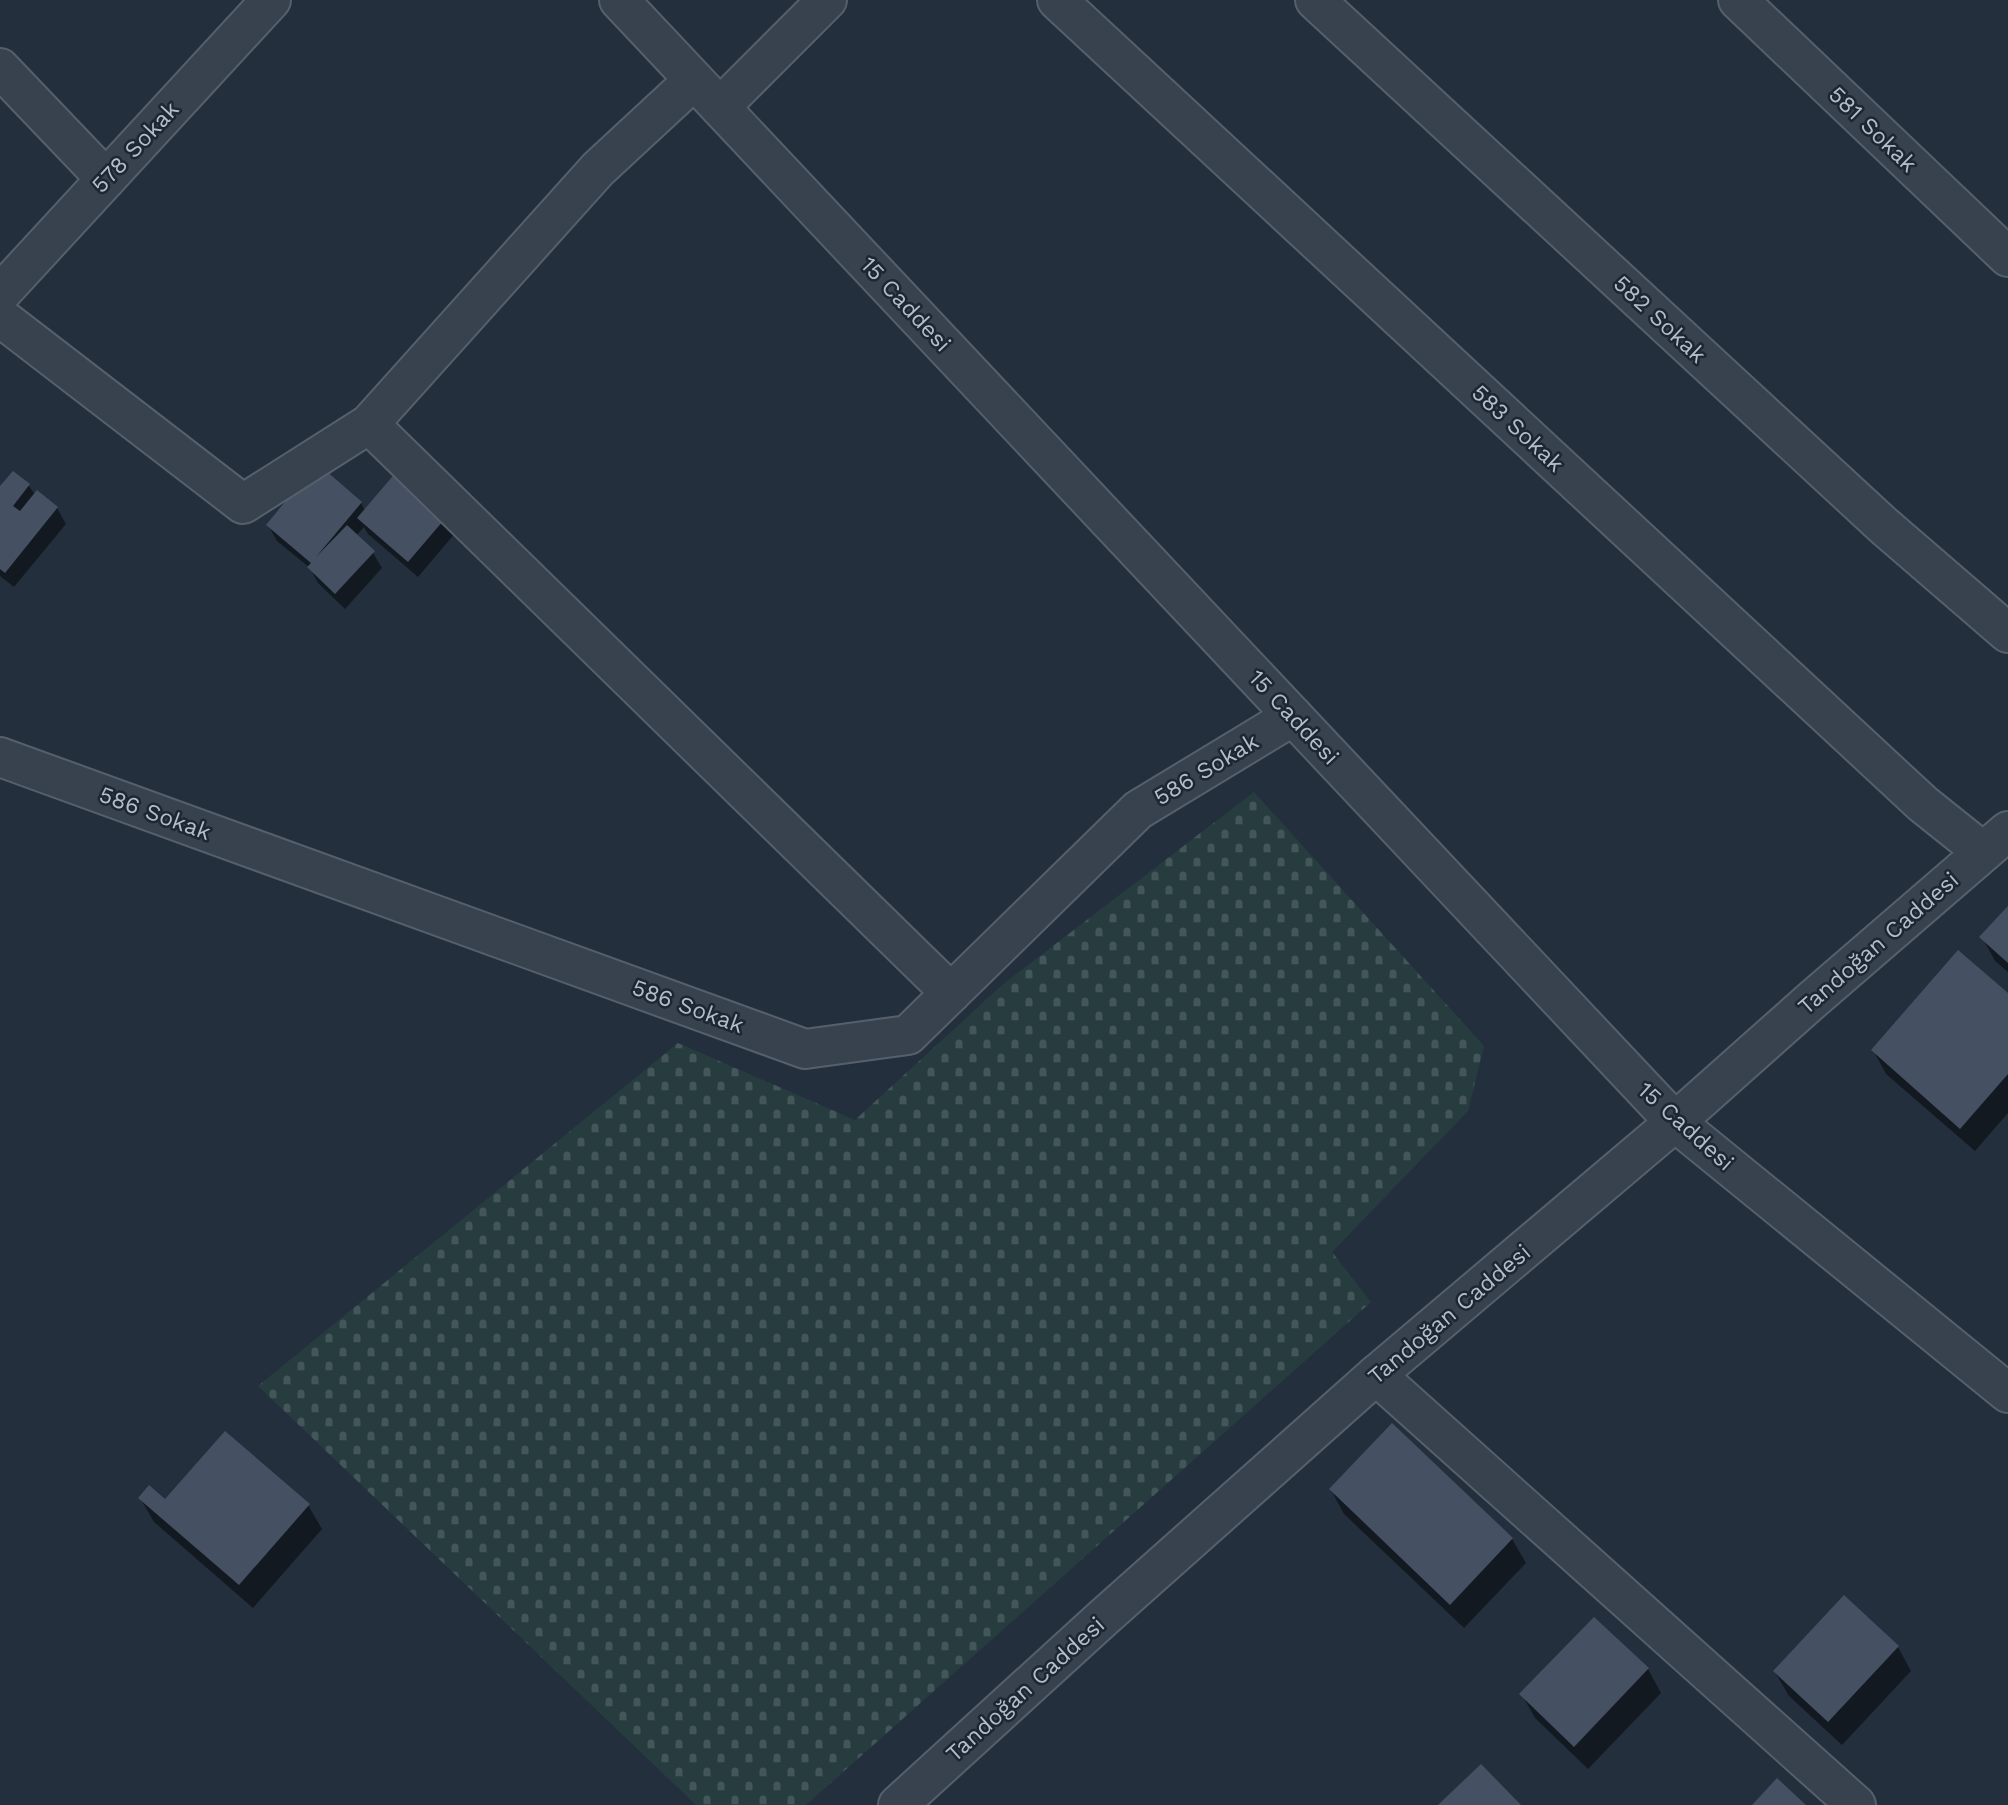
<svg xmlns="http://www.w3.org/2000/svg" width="2008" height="1805" font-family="'Work Sans',sans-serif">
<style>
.cemetery{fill:url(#cemetery-stones)}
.shadow{fill:#0007}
.building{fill:#455162}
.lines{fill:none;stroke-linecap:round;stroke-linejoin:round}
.minor-casing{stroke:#565f6c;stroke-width:42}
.tertiary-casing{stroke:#565f6c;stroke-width:42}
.minor{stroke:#38414e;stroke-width:38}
.tertiary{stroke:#38414e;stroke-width:38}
.labels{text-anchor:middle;stroke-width:5;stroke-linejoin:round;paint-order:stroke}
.street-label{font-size:23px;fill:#b4bcc9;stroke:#1d2633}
</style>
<defs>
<pattern id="cemetery-stones" width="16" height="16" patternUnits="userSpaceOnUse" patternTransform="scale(1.75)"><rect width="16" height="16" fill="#263c3f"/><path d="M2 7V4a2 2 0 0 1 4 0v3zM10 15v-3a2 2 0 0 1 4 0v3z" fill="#435659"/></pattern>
</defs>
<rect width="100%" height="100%" fill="#242f3e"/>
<polygon class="cemetery" points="1254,792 1484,1046 1468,1111 1332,1252 1371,1302 806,1805 696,1805 258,1386 678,1043 855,1120 1002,985"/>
<g class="shadow">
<polygon points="13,473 29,486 35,495 57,508 66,524 14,587 0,576 0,489"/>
<polygon points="398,473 457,531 418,577 368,534 364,527 356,536 373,553 382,568 345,609 318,583 310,568 277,541 268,525 361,503 365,511"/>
<polygon points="2008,909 2008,972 1995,961 1982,937"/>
<polygon points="2008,996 2008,1113 1975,1151 1886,1074 1873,1050"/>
<polygon points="1392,1425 1512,1539 1526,1563 1464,1628 1344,1514 1331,1490"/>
<polygon points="140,1498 165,1501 308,1505 322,1529 253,1608 154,1522"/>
<polygon points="1898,1647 1911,1671 1842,1745 1789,1696 1775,1672"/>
<polygon points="1648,1669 1661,1693 1588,1769 1535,1718 1522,1695"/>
</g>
<g class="building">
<polygon points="317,463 362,502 316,557 347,525 375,551 335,594 307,567 311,563 266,525"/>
<polygon points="398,470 449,514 408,562 357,518"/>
<polygon points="13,471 30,484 13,506 20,511 37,490 58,507 5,573 0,569 0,486"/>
<polygon points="2008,906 2008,963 1979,937"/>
<polygon points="1958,950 2008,993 2008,1074 1960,1129 1871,1050"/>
<polygon points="1392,1423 1513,1538 1450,1605 1329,1489"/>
<polygon points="225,1431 310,1504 239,1585 138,1498 149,1485 165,1499"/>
<polygon points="1844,1595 1899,1646 1828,1722 1773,1671"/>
<polygon points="1594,1617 1649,1668 1574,1747 1519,1694"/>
<polygon points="1481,1764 1521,1805 1438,1805"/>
<polygon points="1777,1778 1806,1805 1752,1805"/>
</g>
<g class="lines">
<g class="minor-casing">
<g id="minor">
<polyline points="1057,0 1923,804 1983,852"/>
<polyline points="1315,0 1884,526 2008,633"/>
<polyline points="1738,0 2008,257"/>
<polyline points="0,68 106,179"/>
<polyline points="720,107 827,0"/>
<polyline points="0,294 271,0"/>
<polyline points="0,317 243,504 369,424 598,169 694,80"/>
<polyline points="369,424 951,993"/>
<polyline points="0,757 805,1049 908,1035 1138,810 1293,716"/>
<polyline points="1376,1375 1856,1805"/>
</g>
</g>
<g class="tertiary-casing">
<g id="tertiary">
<polyline points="619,0 1675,1122 2008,1393"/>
<polyline points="898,1805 1103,1618 1376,1375 1675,1122 1811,1001 2008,831"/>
</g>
</g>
<use href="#minor" class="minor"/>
<use href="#tertiary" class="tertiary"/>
</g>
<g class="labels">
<g class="street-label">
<text transform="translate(1873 129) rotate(44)" y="8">581 Sokak</text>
<text transform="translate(135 147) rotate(-47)" y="8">578 Sokak</text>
<text transform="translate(906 304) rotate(47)" y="8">15 Caddesi</text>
<text transform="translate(1660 319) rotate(43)" y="8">582 Sokak</text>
<text transform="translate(1518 428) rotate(43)" y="8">583 Sokak</text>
<text transform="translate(1294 717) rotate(47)" y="8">15 Caddesi</text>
<text transform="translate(1206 769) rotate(-31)" y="8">586 Sokak</text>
<text transform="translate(155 813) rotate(20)" y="8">586 Sokak</text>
<text transform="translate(1878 943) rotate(-41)" y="8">Tandoğan Caddesi</text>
<text transform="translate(688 1006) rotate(20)" y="8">586 Sokak</text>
<text transform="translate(1686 1126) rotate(42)" y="8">15 Caddesi</text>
<text transform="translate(1449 1314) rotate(-40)" y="8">Tandoğan Caddesi</text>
<text transform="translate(1025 1689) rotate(-42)" y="8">Tandoğan Caddesi</text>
</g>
</g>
</svg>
